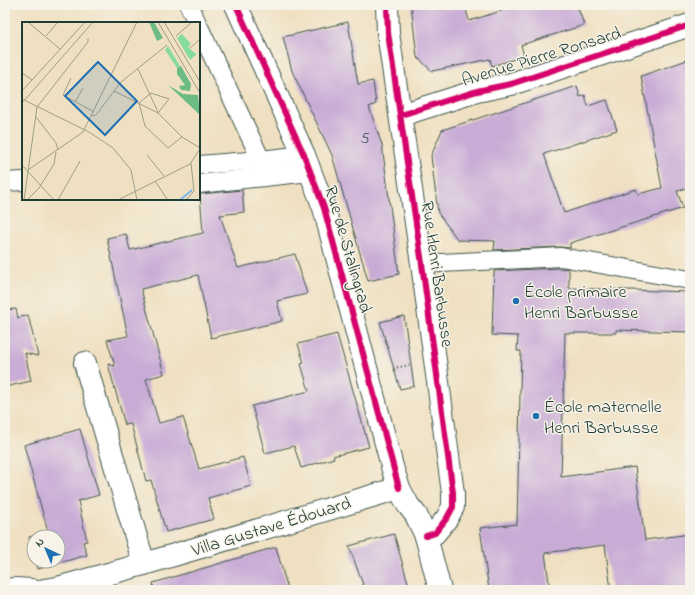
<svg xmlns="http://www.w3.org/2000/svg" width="695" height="595" font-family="'Indie Flower',sans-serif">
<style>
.building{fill:#c8acd6}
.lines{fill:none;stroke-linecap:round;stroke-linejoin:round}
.service-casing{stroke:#3e5549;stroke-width:20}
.minor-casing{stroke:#3e5549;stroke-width:24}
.tertiary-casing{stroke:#3e5549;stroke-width:24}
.path{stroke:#3e5549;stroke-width:2.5;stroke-dasharray:1 3;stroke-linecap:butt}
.service{stroke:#fff;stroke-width:18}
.minor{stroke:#fff;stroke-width:22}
.tertiary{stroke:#fff;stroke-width:22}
.cycleway-casing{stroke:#f7f3e8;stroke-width:8}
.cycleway{stroke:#d6006c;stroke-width:6}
.poi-dot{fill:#1f6fb2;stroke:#f7f3e8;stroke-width:1.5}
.labels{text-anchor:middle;stroke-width:3;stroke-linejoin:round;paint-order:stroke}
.number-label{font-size:16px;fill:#49595c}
.street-label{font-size:18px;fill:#1f3d34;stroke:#f7f3e8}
.poi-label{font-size:18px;fill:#1f3d34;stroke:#f7f3e8;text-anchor:start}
.inset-river{fill:none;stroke:#7db5ed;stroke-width:2}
.inset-road{fill:none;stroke:#9c9f89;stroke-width:1}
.view{fill:#1f6fb2;fill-opacity:0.15;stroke:#1f6fb2;stroke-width:2}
.inset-edge{fill:none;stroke:#1f3d34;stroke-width:2}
</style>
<rect width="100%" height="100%" fill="#f7f3e8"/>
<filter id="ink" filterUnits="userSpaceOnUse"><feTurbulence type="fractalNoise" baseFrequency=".025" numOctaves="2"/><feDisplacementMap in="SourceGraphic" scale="8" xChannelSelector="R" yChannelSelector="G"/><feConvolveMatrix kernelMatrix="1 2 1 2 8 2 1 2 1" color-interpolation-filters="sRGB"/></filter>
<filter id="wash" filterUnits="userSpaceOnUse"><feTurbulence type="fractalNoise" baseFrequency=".012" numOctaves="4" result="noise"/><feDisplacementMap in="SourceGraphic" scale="16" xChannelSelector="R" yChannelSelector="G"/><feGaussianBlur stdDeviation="0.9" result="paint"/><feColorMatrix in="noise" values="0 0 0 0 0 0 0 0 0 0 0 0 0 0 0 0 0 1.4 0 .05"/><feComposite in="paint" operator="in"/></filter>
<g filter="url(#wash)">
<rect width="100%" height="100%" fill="#efe0c1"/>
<g id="blocks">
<g class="building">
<polygon points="411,5 465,5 469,21 520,5 577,5 584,25 521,45 524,56 492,66 490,59 432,71 417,57"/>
<polygon points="348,22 358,84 373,81 376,104 369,107 382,145 399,274 368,281 332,155 292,71 283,37"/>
<polygon points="690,59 690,187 677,191 683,208 570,243 570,248 560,247 494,250 495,241 458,240 438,213 431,156 442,130 577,86 580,97 585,95 588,106 607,100 617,130 544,154 564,213 636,189 638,194 662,188 641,76"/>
<polygon points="242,190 244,212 220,215 238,268 295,254 307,294 277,301 282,321 211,338 198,275 141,289 164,374 146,379 159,423 183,417 199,469 243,457 251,486 208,498 214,519 166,532 151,480 146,481 131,424 125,425 108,364 115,366 107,340 128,336 107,238 126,234 130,250 203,233 200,194"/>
<polygon points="560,268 569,269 569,288 690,292 690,332 616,330 616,333 565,333 561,477 635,467 645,540 690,534 690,590 611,590 605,545 545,553 550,590 489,590 480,528 517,524 521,351 517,351 518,336 492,335 494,271"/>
<polygon points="16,309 18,318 28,315 38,356 25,353 31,381 5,387 5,310"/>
<polygon points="404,316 414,386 400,389 380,322"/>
<polygon points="337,334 369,447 333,456 334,458 301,468 294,446 265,453 252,406 309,391 301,364 304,363 298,344"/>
<polygon points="80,429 99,495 78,501 87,541 83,542 87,555 38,569 36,561 58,561 58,537 34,537 34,554 29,537 48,532 24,445"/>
<polygon points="394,534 410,590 365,590 349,546"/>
<polygon points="276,547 288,590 154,590 153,583"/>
</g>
</g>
</g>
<g filter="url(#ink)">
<use href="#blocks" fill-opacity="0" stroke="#3e5549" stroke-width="1"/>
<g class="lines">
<g class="service-casing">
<g id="service">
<polyline points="189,5 197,23"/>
<polyline points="199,27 261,160 304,155"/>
<polyline points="199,165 261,160"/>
<polyline points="5,182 23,181"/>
<polyline points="199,184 310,172"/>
<polyline points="422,264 561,257 690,280"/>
</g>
</g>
<g class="minor-casing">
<g id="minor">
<polyline points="236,5 304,155 324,208 393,470 399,488 408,505 416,515 426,536"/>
<polyline points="401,115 477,91 511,84 690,25"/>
<polyline points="85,363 144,564"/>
<polyline points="5,590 16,589 31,590"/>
<polyline points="44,590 57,588 144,564 399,488"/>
</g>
</g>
<g class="tertiary-casing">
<polyline id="tertiary" points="387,5 388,33 422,264 453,493 453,507 447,518 435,533 426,536 440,590"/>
</g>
<polyline class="path" points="393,368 410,365"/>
<use href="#service" class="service"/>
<use href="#minor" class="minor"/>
<use href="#tertiary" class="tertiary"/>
<g class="cycleway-casing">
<g id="cycleway">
<polyline points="236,5 304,155 324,208 399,488"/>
<polyline points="387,5 388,33 422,264 453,493 453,507 447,518 435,533 426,536"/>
<polyline points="401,115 477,91 511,84 690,25"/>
</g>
</g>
<use href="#cycleway" class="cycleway"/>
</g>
</g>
<g class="poi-dot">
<circle cx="516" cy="301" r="4"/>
<circle cx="536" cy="416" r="4"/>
</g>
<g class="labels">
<g class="number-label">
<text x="365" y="143">5</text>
</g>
<g class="street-label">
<text transform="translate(541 56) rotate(-17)" y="6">Avenue Pierre Ronsard</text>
<text transform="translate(349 249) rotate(74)" y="6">Rue de Stalingrad</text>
<text transform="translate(438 274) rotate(82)" y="6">Rue Henri Barbusse</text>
<text transform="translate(271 526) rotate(-17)" y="6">Villa Gustave Édouard</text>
</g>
<g class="poi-label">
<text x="524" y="297">École primaire<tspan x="524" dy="21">Henri Barbusse</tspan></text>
<text x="544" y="412">École maternelle<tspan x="544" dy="21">Henri Barbusse</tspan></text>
</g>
</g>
<g transform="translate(22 22)">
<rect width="178" height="178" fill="#efe0c1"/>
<path d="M 160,12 L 169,22 L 166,25 L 174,32 L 178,29 L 168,38 L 155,16 ZM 146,24 L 158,44 L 155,46 L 143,28 Z" fill="#86db9e"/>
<path d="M 127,0 L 132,0 L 141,16 L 135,19 ZM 159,44 L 169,62 L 168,69 L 159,68 L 157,64 L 163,63 L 155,52 L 155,46 ZM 146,63 L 161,72 L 176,73 L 178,93 Z" fill="#6cbb85"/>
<path class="inset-river" d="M 158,178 L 170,168"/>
<path class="inset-road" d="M 6,0 L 38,27M 136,0 L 178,71M 142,0 L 178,60M 24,14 L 36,0M 154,14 L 170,0M 168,26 L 178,17M 116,47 L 136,90M 0,51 L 10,58M 49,56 L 41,73 L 72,90M 0,69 L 63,0M 92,69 L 136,91 L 160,115 L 178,126M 0,77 L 67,110 L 91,126 L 109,148 L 115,178M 53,80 L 61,66M 0,81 L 71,0M 136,91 L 147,77 L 129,71 L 117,81 L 123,104 L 146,126 L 160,115M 70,94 L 74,93 L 99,60 L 145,23M 14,95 L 34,121 L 36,128M 125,133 L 142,154M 0,143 L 32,178M 6,148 L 61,110 L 115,0M 133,159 L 145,177M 2,178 L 15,85 L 66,20 L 66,16M 5,178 L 17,166 L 32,142 L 34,130M 36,178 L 58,139M 96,178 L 168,142 L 178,127M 164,178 L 172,169 L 169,141"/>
<path class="view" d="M 76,40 L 115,79 L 83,113 L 43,74 Z"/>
<rect width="178" height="178" class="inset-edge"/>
</g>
<rect width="695" height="595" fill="none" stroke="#f7f3e8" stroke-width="20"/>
<g transform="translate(46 549) rotate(316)"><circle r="19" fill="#f7f3e8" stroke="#a1aaa0"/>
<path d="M0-3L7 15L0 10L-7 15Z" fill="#1f6fb2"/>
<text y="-6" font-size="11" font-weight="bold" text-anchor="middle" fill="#1f3d34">N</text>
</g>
</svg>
